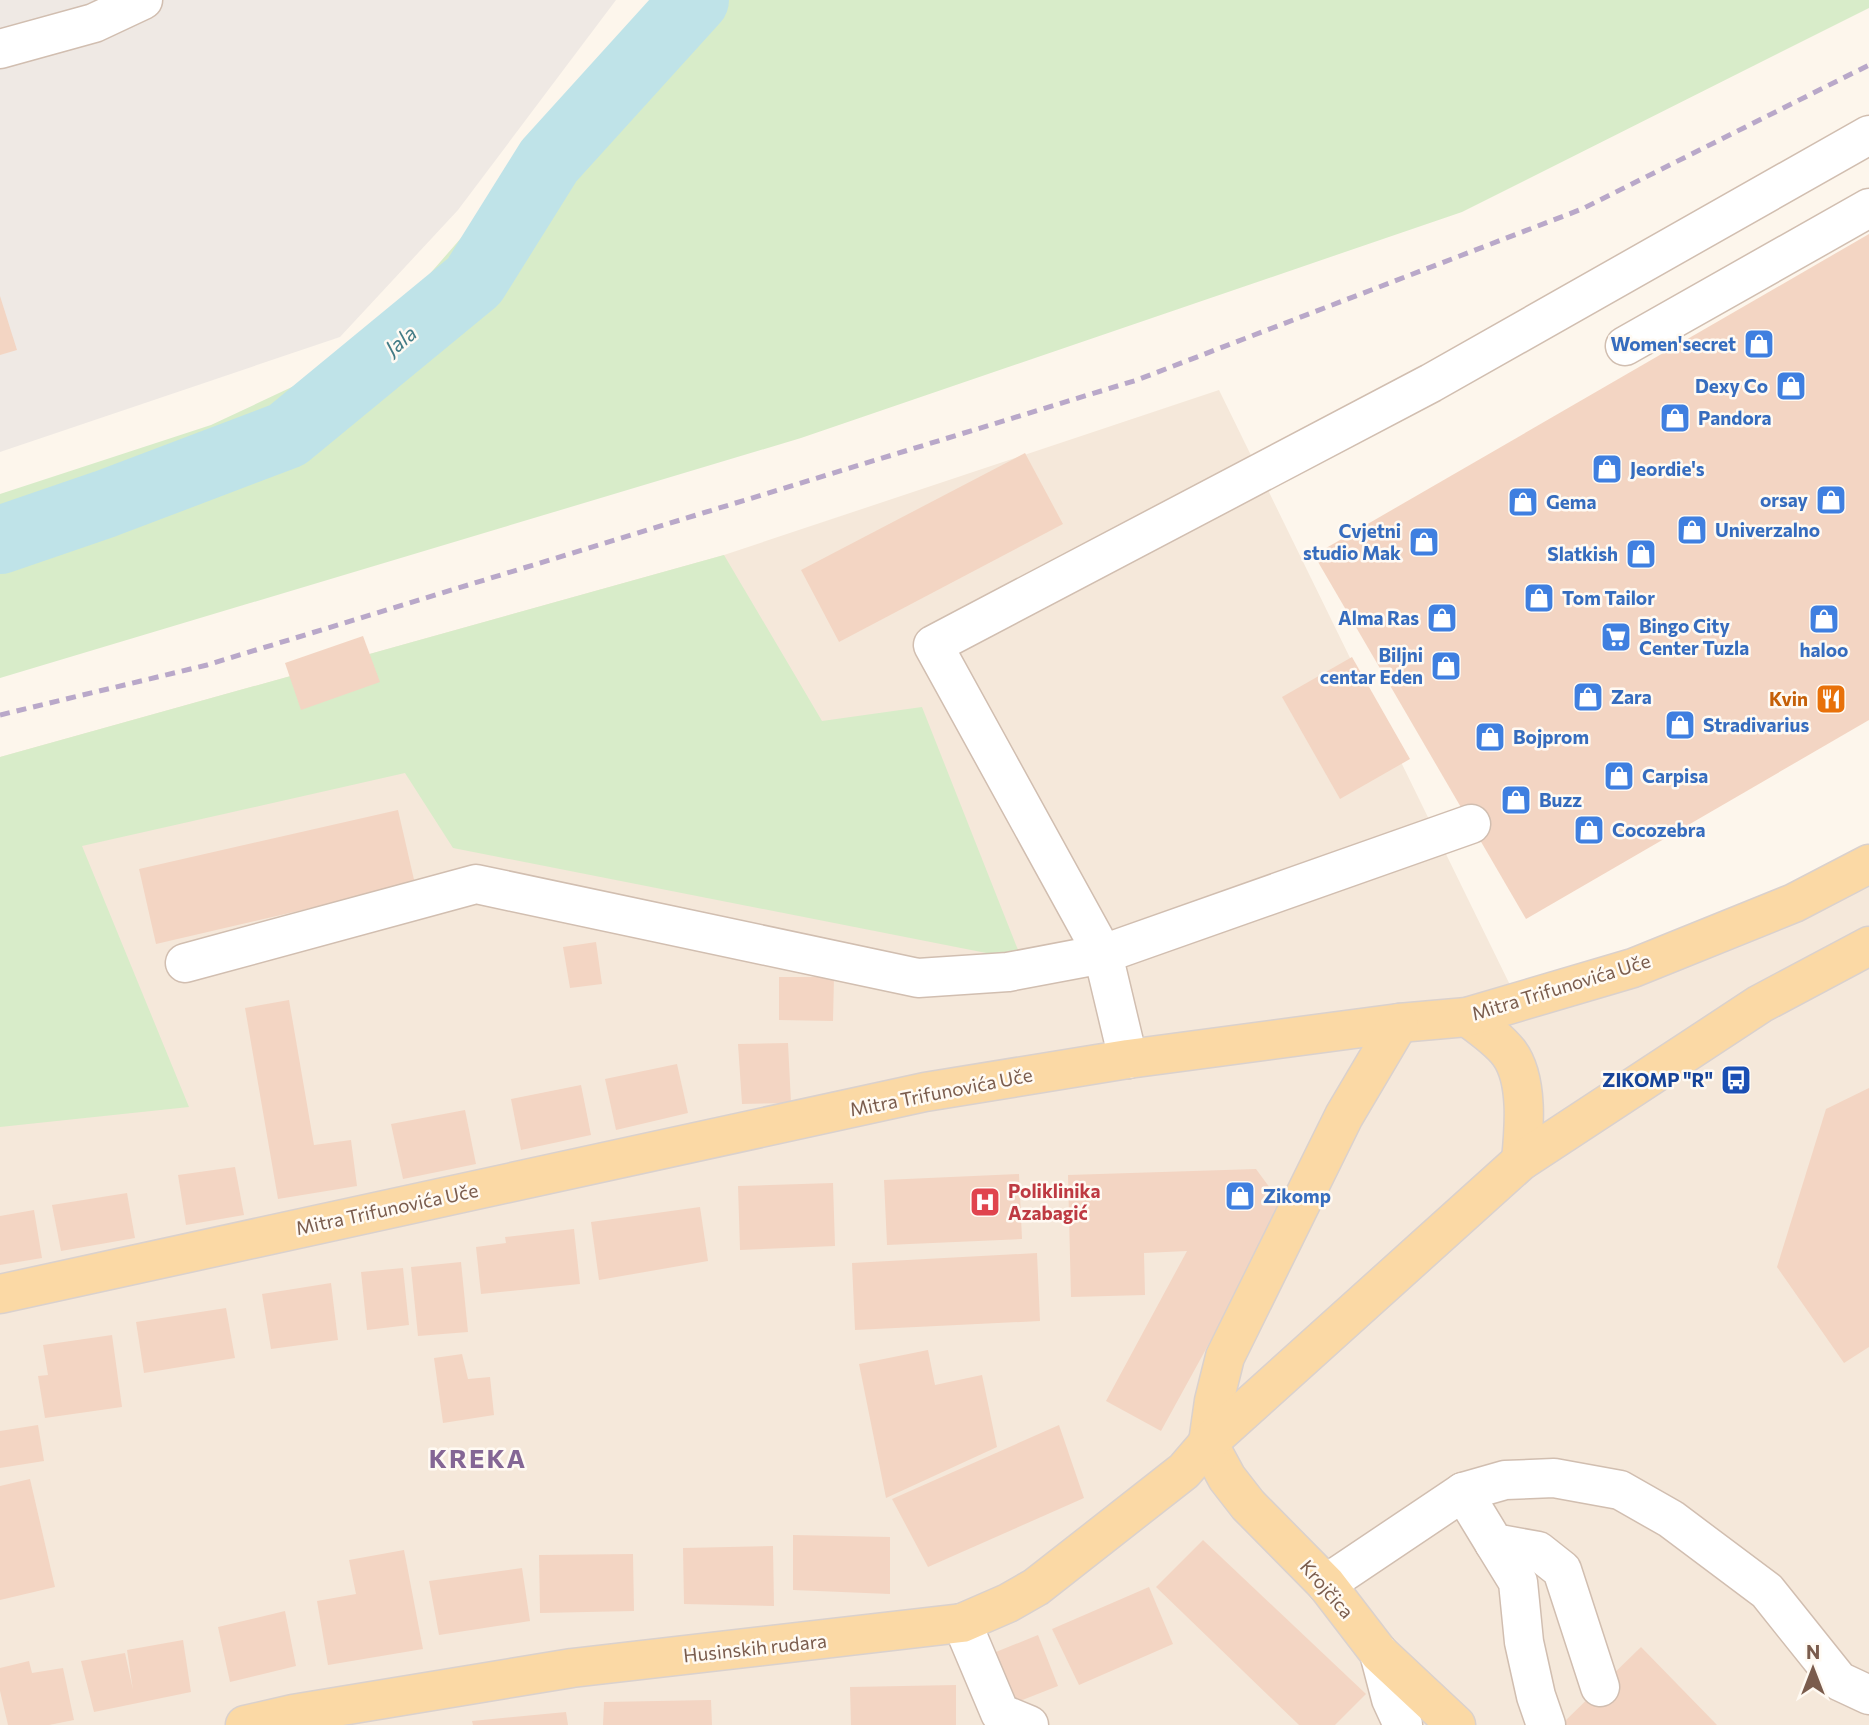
<svg xmlns="http://www.w3.org/2000/svg" width="1869" height="1725" font-family="Commissioner,sans-serif">
<style>
.residential{fill:#f5e8da}
.industrial{fill:#efe9e4}
.green{fill:#d8ecc9}
.lines{fill:none;stroke-linecap:round;stroke-linejoin:round}
.river{stroke:#bfe3e8;stroke-width:68}
.building{fill:#f3d5c3}
.minor-casing{stroke:#d1beb0;stroke-width:41}
.major-casing{stroke:#dad1cd;stroke-width:41}
.minor{stroke:#fff;stroke-width:38}
.major{stroke:#fbd9a5;stroke-width:38}
.rail{stroke:#b9a8c9;stroke-width:5;stroke-dasharray:10 7;stroke-linecap:butt}
.labels{text-anchor:middle;stroke-width:5;stroke-linejoin:round;paint-order:stroke}
.shop-label{font-size:19px;font-weight:bold;fill:#366cbe;stroke:#fffaf3;text-anchor:start}
.food-label{font-size:19px;font-weight:bold;fill:#c56008;stroke:#fffaf3;text-anchor:end}
.street-label{font-size:19px;fill:#7a5c4d;stroke:#fffaf3}
.transit-label{font-size:19px;font-weight:bold;fill:#164399;stroke:#fffaf3;text-anchor:end}
.health-label{font-size:19px;font-weight:bold;fill:#be3a42;stroke:#fffaf3;text-anchor:start}
.water-label{font-size:21px;font-style:italic;fill:#437c86;stroke:#fffaf3}
.district-label{font-size:26px;font-weight:bold;letter-spacing:2px;fill:#846695;stroke:#fffaf3}
</style>
<rect width="100%" height="100%" fill="#fdf6ec"/>
<polygon class="residential" points="1219,390 1511,987 1869,884 1869,1725 0,1725 0,757 724,555"/>
<polygon class="industrial" points="0,0 616,0 458,210 340,337 0,452"/>
<g class="green">
<polygon points="656,0 1869,0 1869,8 1462,212 801,438 0,678 0,494 211,425 358,356 614,63"/>
<polygon points="724,555 822,721 922,707 1022,960 453,848 405,773 82,846 189,1107 0,1127 0,757"/>
</g>
<g class="lines">
<polyline class="river" points="0,540 105,504 287,435 474,281 549,161 695,0"/>
</g>
<g class="building">
<polygon points="1869,234 1869,720 1526,919 1314,555"/>
<polygon points="0,296 17,350 0,355"/>
<polygon points="1025,453 1063,524 839,642 801,570"/>
<polygon points="363,636 380,682 301,710 285,663"/>
<polygon points="1352,657 1410,759 1340,799 1282,697"/>
<polygon points="398,810 415,884 156,944 139,869"/>
<polygon points="596,942 602,984 570,988 563,947"/>
<polygon points="779,977 834,977 833,1021 779,1020"/>
<polygon points="289,1000 314,1145 351,1140 357,1186 278,1199 245,1008"/>
<polygon points="788,1043 791,1103 742,1104 738,1044"/>
<polygon points="677,1064 688,1113 616,1130 605,1079"/>
<polygon points="581,1085 591,1135 521,1150 511,1099"/>
<polygon points="1869,1088 1869,1347 1844,1363 1777,1267 1826,1109"/>
<polygon points="465,1110 476,1164 403,1179 391,1124"/>
<polygon points="235,1167 244,1215 186,1225 178,1175"/>
<polygon points="1256,1169 1284,1207 1161,1431 1106,1401 1187,1251 1144,1253 1145,1295 1071,1297 1068,1175"/>
<polygon points="1019,1174 1022,1239 887,1245 884,1180"/>
<polygon points="833,1183 835,1246 740,1250 738,1186"/>
<polygon points="127,1193 135,1238 61,1251 52,1205"/>
<polygon points="700,1207 708,1261 599,1280 591,1222"/>
<polygon points="34,1210 42,1258 0,1265 0,1216"/>
<polygon points="574,1229 580,1284 481,1294 476,1247 506,1243 505,1237"/>
<polygon points="1037,1253 1040,1321 855,1330 852,1263"/>
<polygon points="461,1262 468,1332 418,1336 411,1267"/>
<polygon points="403,1268 409,1325 367,1330 361,1272"/>
<polygon points="331,1283 338,1340 271,1349 262,1294"/>
<polygon points="226,1308 235,1358 144,1373 136,1322"/>
<polygon points="112,1335 122,1407 45,1418 38,1376 48,1375 43,1345"/>
<polygon points="928,1350 935,1385 982,1375 997,1447 886,1498 859,1364"/>
<polygon points="462,1354 468,1379 490,1377 494,1415 443,1423 434,1358"/>
<polygon points="38,1425 44,1461 0,1468 0,1431"/>
<polygon points="1059,1425 1084,1498 928,1567 892,1499"/>
<polygon points="30,1479 55,1587 0,1600 0,1486"/>
<polygon points="793,1535 890,1537 890,1594 793,1590"/>
<polygon points="1203,1540 1366,1694 1335,1725 1299,1725 1156,1587"/>
<polygon points="773,1546 774,1606 684,1604 683,1548"/>
<polygon points="404,1550 423,1649 328,1665 317,1601 356,1594 349,1560"/>
<polygon points="633,1554 634,1611 540,1613 539,1555"/>
<polygon points="522,1568 530,1621 439,1635 429,1581"/>
<polygon points="1149,1587 1173,1644 1079,1685 1052,1629"/>
<polygon points="285,1611 296,1666 230,1682 218,1627"/>
<polygon points="1038,1635 1058,1686 1012,1704 991,1654"/>
<polygon points="183,1640 191,1692 94,1712 81,1661 125,1653 133,1690 127,1650"/>
<polygon points="1641,1647 1717,1725 1565,1725 1563,1723"/>
<polygon points="29,1661 32,1673 63,1668 74,1720 49,1725 8,1725 0,1691 0,1668"/>
<polygon points="956,1685 956,1725 851,1725 850,1687"/>
<polygon points="711,1700 712,1725 603,1725 604,1702"/>
<polygon points="566,1712 568,1725 473,1725 472,1721"/>
</g>
<g class="lines">
<g class="minor-casing">
<g id="minor">
<polyline points="0,49 94,23 143,0"/>
<polyline points="1625,346 1869,208"/>
<polyline points="1471,824 1103,954 933,645 1431,383 1869,135"/>
<polyline points="185,963 476,884 918,978 1008,972 1103,954 1128,1059"/>
<polyline points="1463,1492 1505,1480 1554,1478 1620,1490 1671,1519 1767,1591 1839,1681 1869,1695"/>
<polyline points="1494,1543 1518,1582 1524,1642 1536,1696 1546,1725"/>
<polyline points="1326,1584 1463,1492 1494,1543 1538,1551 1562,1570 1600,1687"/>
<polyline points="962,1623 1000,1713 1029,1725"/>
<polyline points="1379,1653 1391,1699 1403,1725"/>
</g>
</g>
<g class="major-casing">
<g id="major">
<path d="M 1467,1017 C 1482,1028 1498,1039 1509,1053 C 1529,1080 1524,1130 1521,1161"/>
<polyline points="0,1294 925,1092 1128,1059 1399,1023 1467,1017 1633,968 1794,903 1869,864"/>
<polyline points="1208,1443 1214,1401 1225,1357 1344,1116 1399,1023"/>
<polyline points="1208,1443 1227,1478 1248,1505 1326,1584 1379,1653 1456,1725"/>
<polyline points="245,1725 293,1714 572,1668 962,1623 1008,1603 1036,1587 1184,1471 1208,1443 1521,1161 1760,1004 1869,946"/>
</g>
</g>
<use href="#minor" class="minor"/>
<use href="#major" class="major"/>
<polyline class="rail" points="0,715 207,665 1137,380 1582,209 1869,65"/>
</g>
<defs>
<g id="shop-square" transform="scale(1.575)"><rect x="-9" y="-9" width="18" height="18" rx="4" fill="#3f7fe0" stroke="#fffaf3"/><path d="M-5-2.5h2.3a2.7 3.5 0 0 1 5.4 0H5L5.5 6h-11ZM-1.5-2.5h3a1.5 2.3 0 0 0-3 0Z" fill="#fff"/></g>
<g id="supermarket-square" transform="scale(1.575)"><rect x="-9" y="-9" width="18" height="18" rx="4" fill="#3f7fe0" stroke="#fffaf3"/><path d="M-6-5.5h2.5l.6 2H6L4.5 2H-2.5L-4.4-4H-6ZM-1.5 3.2a1.3 1.3 0 1 0 .1 0ZM3 3.2a1.3 1.3 0 1 0 .1 0Z" fill="#fff"/></g>
<g id="restaurant-square" transform="scale(1.575)"><rect x="-9" y="-9" width="18" height="18" rx="4" fill="#e8710a" stroke="#fffaf3"/><path d="M-5-6h1v4h1v-4h1v4h1v-4h1v5L-1.5 .5V6h-2V.5L-5-1ZM5-6V6H3V1.5H1.5Q1.5-4 5-6Z" fill="#fff"/></g>
<g id="bus-square" transform="scale(1.575)"><rect x="-9" y="-9" width="18" height="18" rx="4" fill="#1a4fb4" stroke="#fffaf3"/><path d="M-5-6H5V4H4V6H2V4H-2V6H-4V4H-5ZM-3.5-4V0h7V-4ZM-3.5 1.2v1.5H-2V1.2ZM2 1.2v1.5H3.5V1.2Z" fill="#fff"/></g>
<g id="hospital-square" transform="scale(1.575)"><rect x="-9" y="-9" width="18" height="18" rx="4" fill="#e0444e" stroke="#fffaf3"/><path d="M-5-5h3v3.5h4V-5h3V5h-3V1.5h-4V5h-3Z" fill="#fff"/></g>
</defs>
<g fill-rule="evenodd">
<use href="#shop-square" x="1759" y="344"/>
<use href="#shop-square" x="1791" y="386"/>
<use href="#shop-square" x="1675" y="418"/>
<use href="#shop-square" x="1607" y="469"/>
<use href="#shop-square" x="1831" y="500"/>
<use href="#shop-square" x="1523" y="502"/>
<use href="#shop-square" x="1692" y="530"/>
<use href="#shop-square" x="1424" y="542"/>
<use href="#shop-square" x="1641" y="554"/>
<use href="#shop-square" x="1539" y="598"/>
<use href="#shop-square" x="1442" y="618"/>
<use href="#shop-square" x="1824" y="619"/>
<use href="#supermarket-square" x="1616" y="637"/>
<use href="#shop-square" x="1446" y="666"/>
<use href="#shop-square" x="1588" y="697"/>
<use href="#restaurant-square" x="1831" y="699"/>
<use href="#shop-square" x="1680" y="725"/>
<use href="#shop-square" x="1490" y="737"/>
<use href="#shop-square" x="1619" y="776"/>
<use href="#shop-square" x="1516" y="800"/>
<use href="#shop-square" x="1589" y="830"/>
<use href="#bus-square" x="1736" y="1080"/>
<use href="#shop-square" x="1240" y="1196"/>
<use href="#hospital-square" x="985" y="1202"/>
</g>
<g class="labels">
<g class="shop-label">
<text x="1736" y="351" text-anchor="end">Women'secret</text>
<text x="1768" y="393" text-anchor="end">Dexy Co</text>
<text x="1698" y="425">Pandora</text>
<text x="1630" y="476">Jeordie's</text>
<text x="1808" y="507" text-anchor="end">orsay</text>
<text x="1546" y="509">Gema</text>
<text x="1715" y="537">Univerzalno</text>
<text x="1401" y="538" text-anchor="end">Cvjetni<tspan x="1401" dy="22">studio Mak</tspan></text>
<text x="1618" y="561" text-anchor="end">Slatkish</text>
<text x="1562" y="605">Tom Tailor</text>
<text x="1419" y="625" text-anchor="end">Alma Ras</text>
<text x="1639" y="633">Bingo City<tspan x="1639" dy="22">Center Tuzla</tspan></text>
<text x="1824" y="657" text-anchor="middle">haloo</text>
<text x="1423" y="662" text-anchor="end">Biljni<tspan x="1423" dy="22">centar Eden</tspan></text>
<text x="1611" y="704">Zara</text>
<text x="1703" y="732">Stradivarius</text>
<text x="1513" y="744">Bojprom</text>
<text x="1642" y="783">Carpisa</text>
<text x="1539" y="807">Buzz</text>
<text x="1612" y="837">Cocozebra</text>
<text x="1263" y="1203">Zikomp</text>
</g>
<g class="food-label">
<text x="1808" y="706">Kvin</text>
</g>
<g class="street-label">
<text transform="translate(1561 987) rotate(-17)" y="7">Mitra Trifunovića Uče</text>
<text transform="translate(941 1092) rotate(-11)" y="7">Mitra Trifunovića Uče</text>
<text transform="translate(387 1209) rotate(-12)" y="7">Mitra Trifunovića Uče</text>
<text transform="translate(1327 1589) rotate(49)" y="7">Krojčica</text>
<text transform="translate(755 1648) rotate(-6)" y="7">Husinskih rudara</text>
</g>
<g class="transit-label">
<text x="1713" y="1087">ZIKOMP "R"</text>
</g>
<g class="health-label">
<text x="1008" y="1198">Poliklinika<tspan x="1008" dy="22">Azabagić</tspan></text>
</g>
<g class="water-label">
<text transform="translate(401 341) rotate(-40)" y="7">Jala</text>
</g>
<g class="district-label">
<text x="478" y="1468">KREKA</text>
</g>
</g>
<g transform="translate(1813 1669)" stroke="#fffaf3" stroke-width="5" paint-order="stroke">
<path d="M0-5L12 26L0 18L-12 26Z" fill="#7a5c4d"/>
<text y="-10" font-size="19" font-weight="bold" text-anchor="middle" fill="#7a5c4d">N</text>
</g>
</svg>
